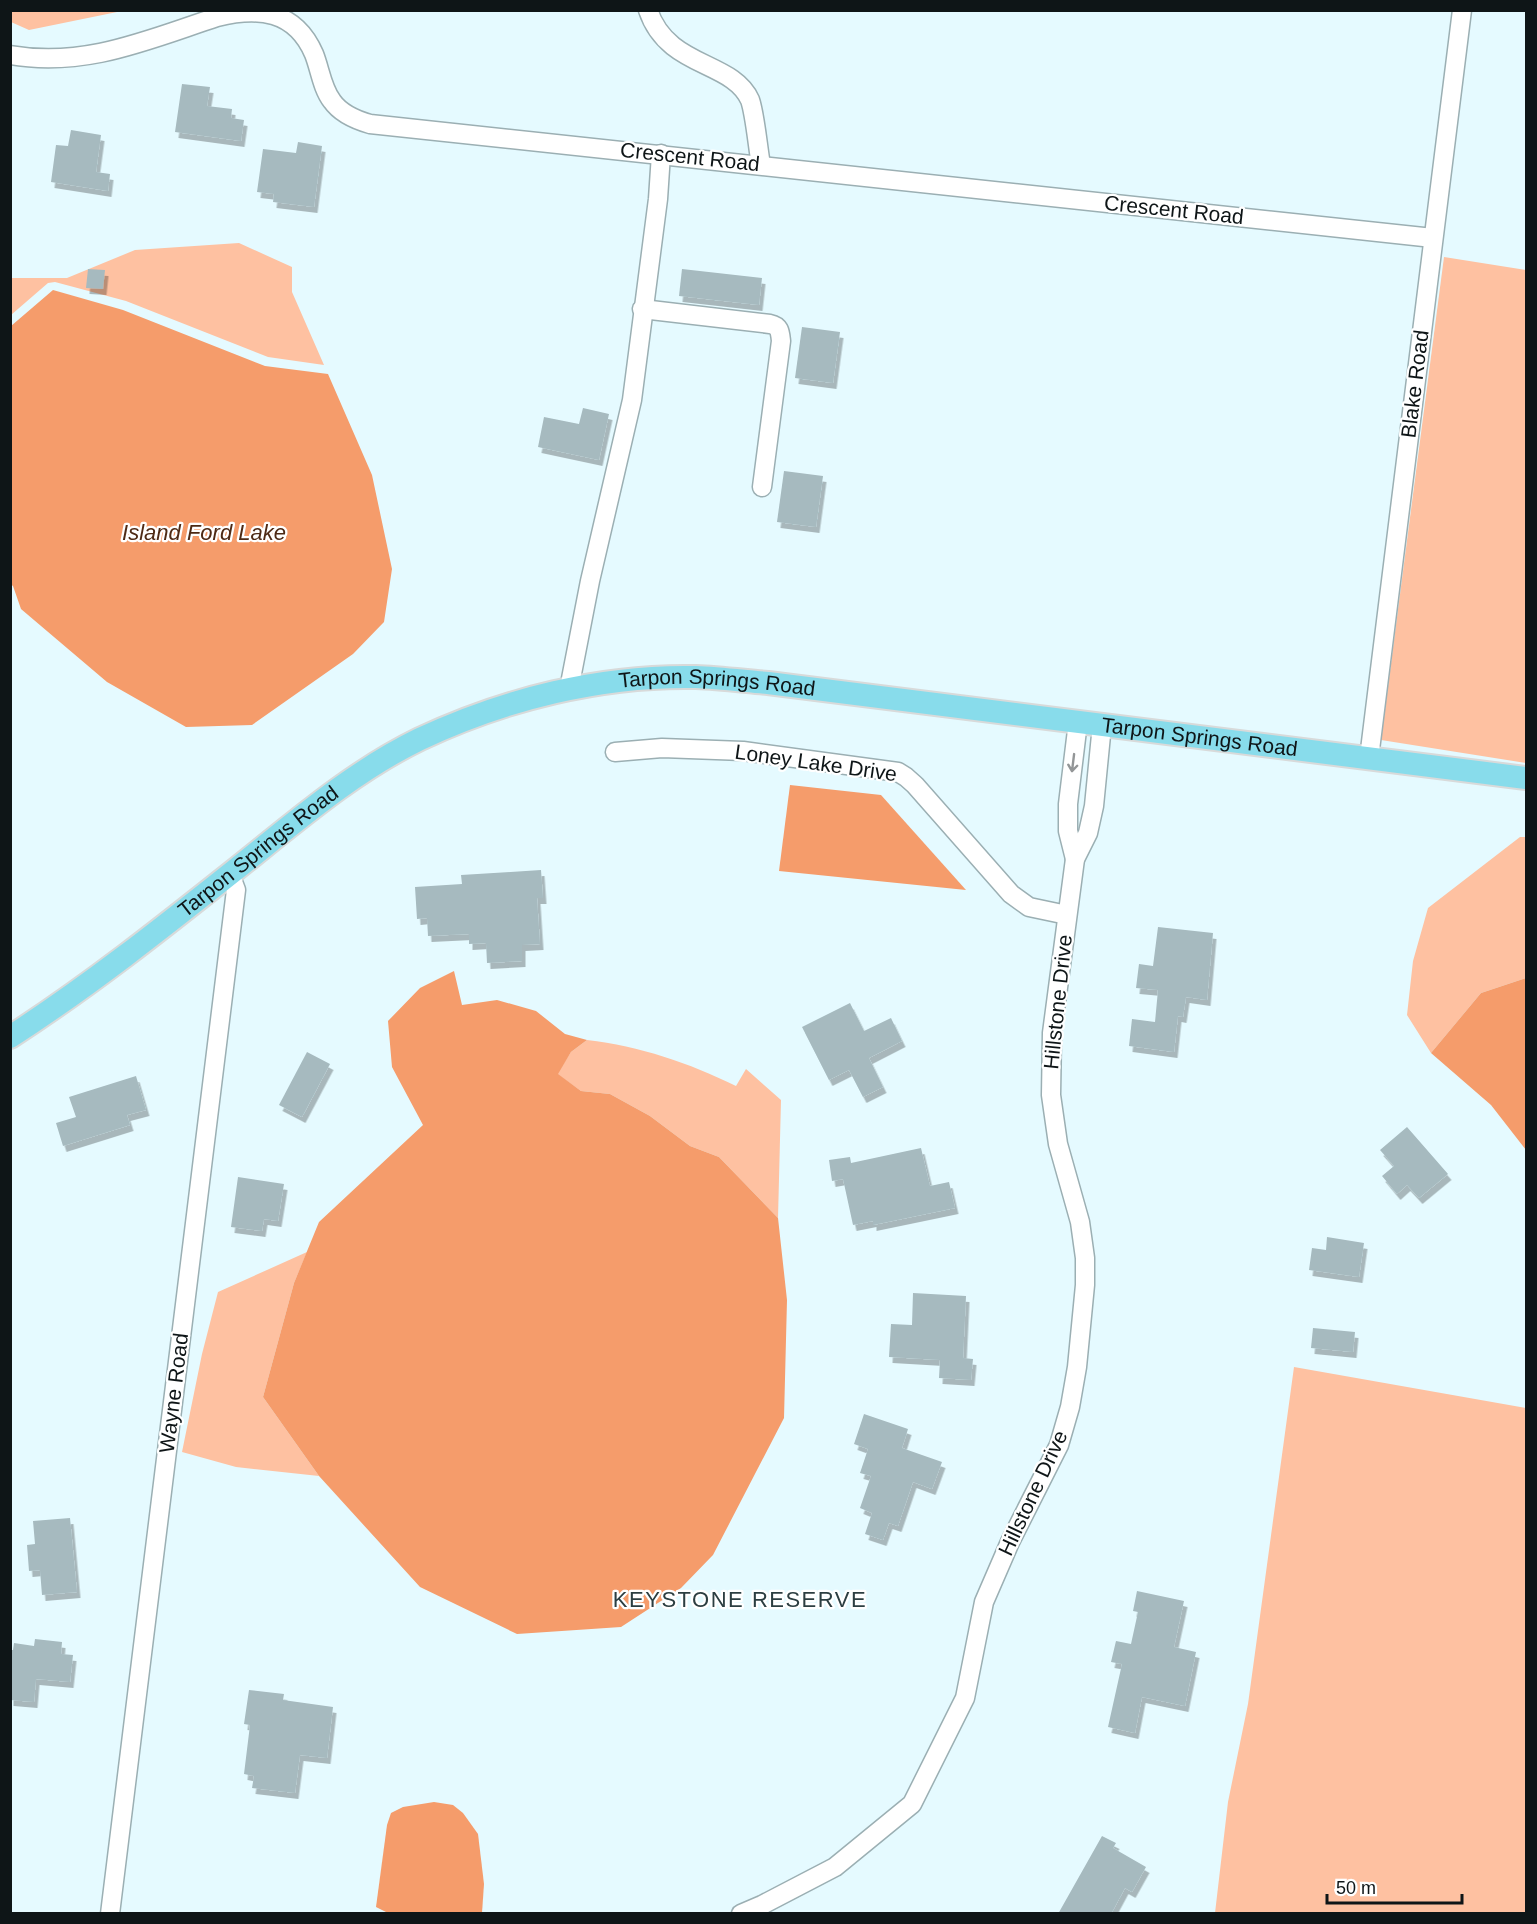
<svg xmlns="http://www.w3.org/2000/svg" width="1537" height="1924" font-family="Arial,sans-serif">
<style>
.green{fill:#fec1a1}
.water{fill:#f59c6b}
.building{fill:#a6babf;filter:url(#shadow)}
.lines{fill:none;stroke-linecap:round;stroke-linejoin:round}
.minor-casing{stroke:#9bafb3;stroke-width:21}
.major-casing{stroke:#d8dada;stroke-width:26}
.minor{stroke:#fff;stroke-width:18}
.major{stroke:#88dceb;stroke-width:22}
.oneway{stroke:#939697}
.labels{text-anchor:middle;stroke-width:4.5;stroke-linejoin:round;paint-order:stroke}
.street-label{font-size:21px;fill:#0e1517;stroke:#fff}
.water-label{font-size:22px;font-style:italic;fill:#4e2a15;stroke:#fff}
.neighbourhood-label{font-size:22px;letter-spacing:1.5px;fill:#2c3e41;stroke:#fff}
</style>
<defs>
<filter id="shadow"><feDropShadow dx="3.5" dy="6" stdDeviation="0" flood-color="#0004"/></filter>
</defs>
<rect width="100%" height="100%" fill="#e5faff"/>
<g class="green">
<polygon points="10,11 11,10 122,11 29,30 11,22"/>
<polygon points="239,243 292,267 292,292 324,365 268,357 126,301 55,282 48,283 11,315 11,278 67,278 135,250"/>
<polygon points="1444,257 1526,270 1526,763 1381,740"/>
<polygon points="1520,837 1526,837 1526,978 1481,993 1431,1053 1407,1015 1413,961 1428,908"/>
<path d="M 587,1040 C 640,1046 689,1063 736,1086 L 746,1069 L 781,1100 L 778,1218 L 719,1157 L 690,1146 L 650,1116 L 610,1094 L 581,1091 L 557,1074 L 571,1052 Z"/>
<polygon points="307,1252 294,1283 263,1397 319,1476 236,1467 182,1452 202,1354 218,1292"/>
<polygon points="1294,1367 1526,1408 1526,1913 1215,1913 1228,1802 1248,1704"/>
</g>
<g class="water">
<polygon points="53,290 123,310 265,366 328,374 372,475 392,569 384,622 353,654 252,725 186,727 107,682 21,609 13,586 10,584 11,326"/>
<polygon points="790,785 881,795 966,890 779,871"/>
<polygon points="454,971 462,1005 497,1000 536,1011 565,1034 587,1040 571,1052 558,1074 581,1091 610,1094 650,1116 690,1146 719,1157 778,1218 787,1300 784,1418 713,1555 681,1588 621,1627 517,1634 420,1587 319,1476 263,1397 294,1283 319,1222 423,1125 392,1067 388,1021 420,988"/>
<polygon points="1526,978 1526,1150 1491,1105 1431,1053 1481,993"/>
<polygon points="434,1802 453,1805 463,1813 478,1834 484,1884 482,1913 394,1913 386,1912 376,1907 387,1825 391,1813 403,1807"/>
</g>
<g class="building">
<polygon points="182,84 210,87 207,106 232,109 231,118 244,120 241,141 175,132"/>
<polygon points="71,130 101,135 96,172 110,174 108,191 51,182 56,145 68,146"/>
<polygon points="298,142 322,146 314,207 273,202 274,194 257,192 263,149 296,153"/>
<polygon points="88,269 105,270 103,289 86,288"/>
<polygon points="682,269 762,278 759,305 679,296"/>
<polygon points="802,327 840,332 833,383 795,378"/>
<polygon points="583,408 609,414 599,460 538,447 544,417 579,424"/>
<polygon points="784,471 823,476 816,527 777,522"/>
<polygon points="541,870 543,898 537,898 540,944 522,945 522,961 487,963 486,943 469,944 469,934 428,936 427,918 417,919 415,887 462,884 461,875"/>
<polygon points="1158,927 1213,933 1207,1000 1186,997 1183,1017 1178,1016 1174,1052 1129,1046 1132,1019 1155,1022 1158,990 1136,988 1139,964 1153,966"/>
<polygon points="850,1003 864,1031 891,1018 902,1041 869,1058 883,1087 863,1097 849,1070 829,1080 802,1027"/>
<polygon points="307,1052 330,1064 302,1117 279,1105"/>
<polygon points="136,1076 146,1110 127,1115 130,1125 63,1146 56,1123 76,1117 69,1097"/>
<polygon points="1407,1127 1448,1174 1419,1198 1407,1185 1397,1194 1382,1176 1394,1166 1380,1150"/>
<polygon points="921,1148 930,1186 949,1182 955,1208 873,1225 873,1221 853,1225 843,1179 832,1181 829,1160 850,1157 851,1163"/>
<polygon points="238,1177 284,1184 278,1221 264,1219 262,1231 231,1227"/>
<polygon points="1327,1237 1364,1243 1359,1277 1309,1270 1312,1248 1326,1250"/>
<polygon points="913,1293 966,1296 963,1358 973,1359 971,1380 939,1378 940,1360 889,1357 891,1324 912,1325"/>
<polygon points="1313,1328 1355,1332 1353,1352 1311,1348"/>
<polygon points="864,1414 908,1429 902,1448 942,1462 932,1489 913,1482 898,1526 889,1523 883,1540 865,1534 872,1513 860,1508 871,1476 860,1473 868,1449 854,1444"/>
<polygon points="70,1518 77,1592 42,1595 40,1570 29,1571 27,1545 35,1544 33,1521"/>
<polygon points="1137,1591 1184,1601 1174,1647 1196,1652 1185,1706 1142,1697 1135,1733 1108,1727 1122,1664 1111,1662 1116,1641 1131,1644 1138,1612 1133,1611"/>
<polygon points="35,1639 62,1642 61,1654 73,1655 70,1682 36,1679 34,1702 10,1700 10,1650 13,1650 14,1643 34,1646"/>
<polygon points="249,1690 284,1694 283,1700 333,1707 327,1758 300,1755 295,1793 252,1788 254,1776 244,1774 250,1725 244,1724"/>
<polygon points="1102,1836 1116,1843 1113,1848 1146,1867 1132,1892 1125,1888 1111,1914 1058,1914"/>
</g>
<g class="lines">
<g class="minor-casing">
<g id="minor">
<path d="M 648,10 C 668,69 732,60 750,100 C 755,114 758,149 761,165"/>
<path d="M 10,55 C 85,68 147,40 217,17 C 258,7 295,10 314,54 C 320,69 322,88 332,101 C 341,114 356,120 370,124 L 1433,238"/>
<path d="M 642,309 L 770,324 C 780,326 780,332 781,341 L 762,487"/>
<polyline points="569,689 590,581 632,400 658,199 661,154"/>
<polyline points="615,752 662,748 743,751 898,772 906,777 915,785 1011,894 1029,907 1067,915"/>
<polyline points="1369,758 1462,10"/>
<polyline points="1075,859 1068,831 1068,804 1078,722"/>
<polyline points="110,1914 236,890 230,874"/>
<polyline points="741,1914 762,1905 835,1867 912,1804 965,1698 984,1602 1010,1542 1059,1445 1070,1407 1077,1367 1085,1285 1085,1258 1080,1222 1058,1144 1051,1095 1052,1033 1075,859 1088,833 1094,806 1102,725"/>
</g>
</g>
<g class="major-casing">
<g id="major">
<path id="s1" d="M 10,1037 C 89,986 162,928 235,870 C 294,823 352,772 420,739 C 505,699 601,675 696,677 C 720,678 744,681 768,683 L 1526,778"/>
</g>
</g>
<use href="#minor" class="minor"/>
<use href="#major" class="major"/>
</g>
<defs><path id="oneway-shaft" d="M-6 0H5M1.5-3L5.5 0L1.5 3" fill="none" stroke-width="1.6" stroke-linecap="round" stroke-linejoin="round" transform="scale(1.5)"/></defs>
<use class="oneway" href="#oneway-shaft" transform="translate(1073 763) rotate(97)"/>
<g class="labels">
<g class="street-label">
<text transform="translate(690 157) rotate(6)" y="7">Crescent Road</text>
<text transform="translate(1174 210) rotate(6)" y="7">Crescent Road</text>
<text transform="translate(1415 384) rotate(-83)" y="7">Blake Road</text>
<text dy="7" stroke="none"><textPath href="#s1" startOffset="814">Tarpon Springs Road</textPath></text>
<text dy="7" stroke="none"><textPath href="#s1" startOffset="1300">Tarpon Springs Road</textPath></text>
<text transform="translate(816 763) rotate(8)" y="7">Loney Lake Drive</text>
<text dy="7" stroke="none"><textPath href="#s1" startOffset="310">Tarpon Springs Road</textPath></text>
<text transform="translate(1058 1002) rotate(-84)" y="7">Hillstone Drive</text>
<text transform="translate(174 1393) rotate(-83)" y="7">Wayne Road</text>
<text transform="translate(1033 1493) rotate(-65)" y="7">Hillstone Drive</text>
</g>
<g class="water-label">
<text x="204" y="540">Island Ford Lake</text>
</g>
<g class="neighbourhood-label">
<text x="740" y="1607">KEYSTONE RESERVE</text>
</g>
</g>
<rect width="1537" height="1924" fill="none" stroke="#0e1517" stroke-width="24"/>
<path d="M1327 1894v9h135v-9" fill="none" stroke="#0e1517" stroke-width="3"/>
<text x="1336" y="1894" font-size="18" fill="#0e1517" stroke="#ffffff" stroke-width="4.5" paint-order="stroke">50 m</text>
</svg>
